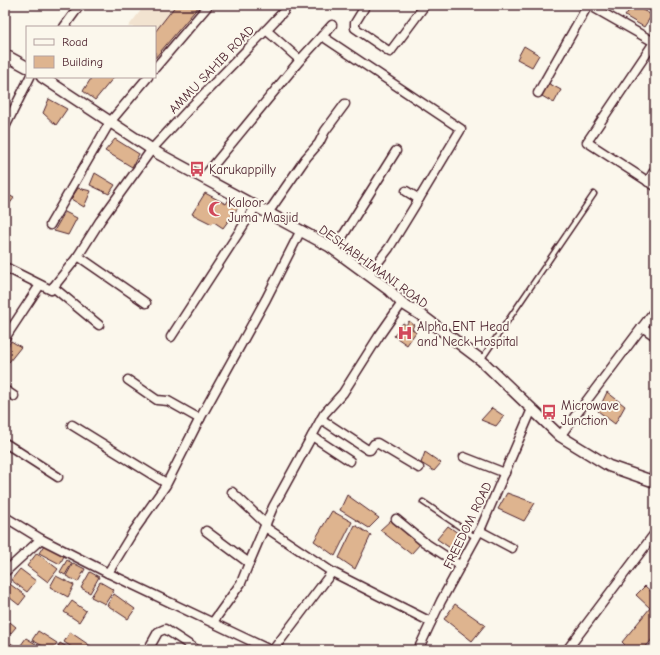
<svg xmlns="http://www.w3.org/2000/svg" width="660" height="655" font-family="'Comic Neue',sans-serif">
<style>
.built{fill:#f2e3d0}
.building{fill:#deb48f;stroke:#4a1f2b}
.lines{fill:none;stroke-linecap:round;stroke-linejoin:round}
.service-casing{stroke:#4a1f2b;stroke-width:7}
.minor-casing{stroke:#4a1f2b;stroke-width:11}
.tertiary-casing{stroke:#4a1f2b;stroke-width:13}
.service{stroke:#fbf7ec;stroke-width:4}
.minor{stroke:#fbf7ec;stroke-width:8}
.tertiary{stroke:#fbf7ec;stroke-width:10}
.labels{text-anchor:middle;stroke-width:4;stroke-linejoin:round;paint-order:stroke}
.street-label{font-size:13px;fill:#4a1f2b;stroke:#fbf7ec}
.poi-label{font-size:13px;fill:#4a1f2b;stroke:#fbf7ec;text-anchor:start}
</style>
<rect width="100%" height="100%" fill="#fbf7ec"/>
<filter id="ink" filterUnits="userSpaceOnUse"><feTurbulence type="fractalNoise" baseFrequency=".025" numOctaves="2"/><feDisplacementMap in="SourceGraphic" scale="8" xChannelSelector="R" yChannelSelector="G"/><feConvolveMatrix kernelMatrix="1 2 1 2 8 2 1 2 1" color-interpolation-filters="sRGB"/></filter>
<g filter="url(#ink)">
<polygon class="built" points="145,5 202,5 155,61 155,27 128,27"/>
<g class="building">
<polygon points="176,5 200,5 155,58 155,32"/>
<polygon points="633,5 652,15 644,27 625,16"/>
<polygon points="524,46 539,55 532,67 517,59"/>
<polygon points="92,77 114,77 95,100 83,91"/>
<polygon points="548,83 561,90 554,103 542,96"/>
<polygon points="49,99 67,109 56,125 43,113"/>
<polygon points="115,139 139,154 132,167 105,151"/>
<polygon points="95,173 115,185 109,194 90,185"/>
<polygon points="78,188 91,191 84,207 71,199"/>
<polygon points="5,193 14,198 8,206 5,204"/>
<polygon points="205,193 226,204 231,196 243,201 223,228 214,222 212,224 192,214"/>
<polygon points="65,212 77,218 68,235 54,231"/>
<polygon points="409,321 414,325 412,329 416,332 407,345 394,336 403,323 406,325"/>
<polygon points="11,341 21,347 9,362 5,359 5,351"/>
<polygon points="607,392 625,406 615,424 598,411"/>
<polygon points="492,408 504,416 496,426 481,420"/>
<polygon points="425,452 441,463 434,471 421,463"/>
<polygon points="507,493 535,503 524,521 498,509"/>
<polygon points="347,495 379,518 369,528 340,510"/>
<polygon points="332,511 352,522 335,556 314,541"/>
<polygon points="391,520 421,543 411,554 380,530"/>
<polygon points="355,525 371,535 355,569 339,558"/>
<polygon points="448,526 462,536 453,550 437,539"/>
<polygon points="44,545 64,556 60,564 39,553"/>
<polygon points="37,553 58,569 48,582 27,566"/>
<polygon points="67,560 72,563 65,575 60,572"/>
<polygon points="73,563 85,569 78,582 66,576"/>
<polygon points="20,569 36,581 27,592 11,580"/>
<polygon points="90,572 99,577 90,593 81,588"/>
<polygon points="56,576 74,585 68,597 50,587"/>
<polygon points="7,582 26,596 19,605 5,594 5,585"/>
<polygon points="100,582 114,590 105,604 91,597"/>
<polygon points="645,586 655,595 655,636 643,650 630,650 622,642 650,608 636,595"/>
<polygon points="114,594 135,609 128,619 107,605"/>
<polygon points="72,601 86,611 79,622 64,612"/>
<polygon points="455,604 485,625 472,641 444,619"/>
<polygon points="5,618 16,627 5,640"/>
<polygon points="38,631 57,643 53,650 50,650 32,640"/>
<polygon points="70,632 92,647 90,650 76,650 64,642"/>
<polygon points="26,638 44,649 43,650 28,650 21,645"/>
<polygon points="8,641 20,650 5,650 5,645"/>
<polygon points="60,643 72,650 56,650"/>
</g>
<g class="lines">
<g class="service-casing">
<g id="service">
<polyline points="481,360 594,194"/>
<polyline points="423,502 472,535 477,535"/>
</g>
</g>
<g class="minor-casing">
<g id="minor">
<polyline points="366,5 355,23 355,28 390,52 425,5"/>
<polyline points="589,5 654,42"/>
<polyline points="64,27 80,5"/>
<polyline points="266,30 300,60 332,25"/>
<polyline points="322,36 461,129 419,199 406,191"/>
<polyline points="655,41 587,142 655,186"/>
<polyline points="155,68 207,7"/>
<polyline points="538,93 588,5"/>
<polyline points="5,127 30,77"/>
<polyline points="203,178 300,60"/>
<polyline points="648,182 655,169"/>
<polyline points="268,213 306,158 319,143 325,131 345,104"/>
<polyline points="50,225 110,122 148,77"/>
<polyline points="334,250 396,151"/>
<polyline points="78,256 146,303"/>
<polyline points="5,267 51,290 78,256 100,221 152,149 189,109 266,30 284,11 286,5"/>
<polyline points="368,275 389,248 419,199"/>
<polyline points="53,287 99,325"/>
<polyline points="642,327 655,336"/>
<polyline points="171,337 256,206"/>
<polyline points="5,338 40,285"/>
<polyline points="128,380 157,400 168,401 200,419"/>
<polyline points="5,390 14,396"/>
<polyline points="321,419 368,450 370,450 374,444 377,443 419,468"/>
<polyline points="72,425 166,483"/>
<polyline points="312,436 350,461"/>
<polyline points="560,436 655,310"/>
<polyline points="5,443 58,477"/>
<polyline points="464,457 505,473"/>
<polyline points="232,492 266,524"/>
<polyline points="5,517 41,539"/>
<polyline points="396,519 424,542 461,566"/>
<polyline points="265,527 332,572 431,622"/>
<polyline points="206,531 249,563"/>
<polyline points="480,531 512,548"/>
<polyline points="5,572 41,539 108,573 270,650"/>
<polyline points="108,573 133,532 166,485 197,424 266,299 301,230"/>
<polyline points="213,622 241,583 247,568 273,507 324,414 343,393 379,336 402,303"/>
<polyline points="148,650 158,632 165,629 197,650"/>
<polyline points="273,650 332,572"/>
<polyline points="418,650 441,601 481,528 532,409"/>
<polyline points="567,650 655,533"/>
</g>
</g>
<g class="tertiary-casing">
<g id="tertiary">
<polyline points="5,55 27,67"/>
<polyline points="42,77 159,154 329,246 389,290 402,303 424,317 481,360 560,436 609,466 655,482"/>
</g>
</g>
<use href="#service" class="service"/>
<use href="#minor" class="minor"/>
<use href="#tertiary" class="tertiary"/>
</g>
</g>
<defs>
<g id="bus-bare" transform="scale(1.2)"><path d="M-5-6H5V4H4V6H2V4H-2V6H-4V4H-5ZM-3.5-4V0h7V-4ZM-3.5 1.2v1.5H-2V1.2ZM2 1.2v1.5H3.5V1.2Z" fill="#d1495b" stroke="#fbf7ec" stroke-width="2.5" paint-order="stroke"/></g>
<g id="mosque-bare" transform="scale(1.2)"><path d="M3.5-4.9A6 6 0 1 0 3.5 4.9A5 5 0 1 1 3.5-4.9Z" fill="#d1495b" stroke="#fbf7ec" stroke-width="2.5" paint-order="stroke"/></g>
<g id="hospital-bare" transform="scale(1.2)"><path d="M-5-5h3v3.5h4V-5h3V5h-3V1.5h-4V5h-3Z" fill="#d1495b" stroke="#fbf7ec" stroke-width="2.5" paint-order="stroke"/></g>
</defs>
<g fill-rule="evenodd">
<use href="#bus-bare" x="197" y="169"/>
<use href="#mosque-bare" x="216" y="209"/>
<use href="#hospital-bare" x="405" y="333"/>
<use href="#bus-bare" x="549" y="412"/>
</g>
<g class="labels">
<g class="street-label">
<text transform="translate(211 69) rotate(-46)" y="5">AMMU SAHIB ROAD</text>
<text transform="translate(374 266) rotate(36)" y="5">DESHABHIMANI ROAD</text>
<text transform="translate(467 525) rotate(-64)" y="5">FREEDOM ROAD</text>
</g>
<g class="poi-label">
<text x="209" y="174">Karukappilly</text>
<text x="228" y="207">Kaloor<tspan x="228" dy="15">Juma Masjid</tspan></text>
<text x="417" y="331">Alpha ENT Head<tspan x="417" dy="15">and Neck Hospital</tspan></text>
<text x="561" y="410">Microwave<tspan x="561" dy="15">Junction</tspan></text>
</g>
</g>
<rect width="660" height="655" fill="none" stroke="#fbf7ec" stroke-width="20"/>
<rect x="10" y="10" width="640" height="635" fill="none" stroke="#4a1f2b" stroke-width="1.5" filter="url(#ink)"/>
<rect x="26" y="26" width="130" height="52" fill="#fbf7ec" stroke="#b4a19f"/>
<rect x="34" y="39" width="20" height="6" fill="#fbf7ec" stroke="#b4a19f"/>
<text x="62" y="46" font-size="12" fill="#4a1f2b">Road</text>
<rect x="34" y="56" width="20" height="12" fill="#deb48f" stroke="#b4a19f"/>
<text x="62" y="66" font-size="12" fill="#4a1f2b">Building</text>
</svg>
